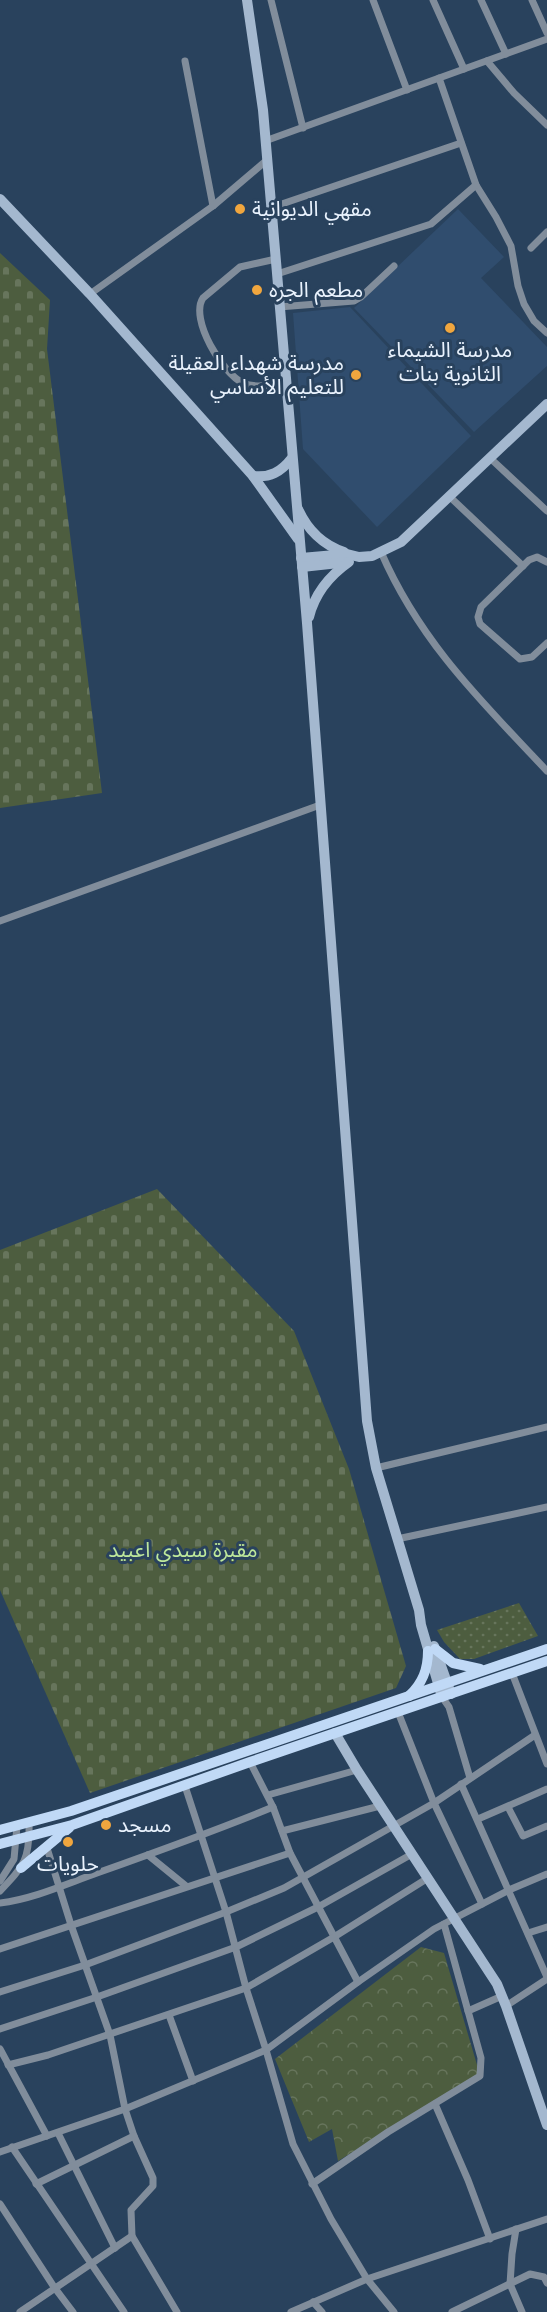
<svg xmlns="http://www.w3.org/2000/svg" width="547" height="2312" font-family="Quicksand,'Noto Sans Arabic',sans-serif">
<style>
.built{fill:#304d6e}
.cemetery{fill:url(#cemetery-stones)}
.park{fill:url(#park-crowns)}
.garden{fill:url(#garden-dots)}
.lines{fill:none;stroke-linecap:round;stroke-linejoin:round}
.street{stroke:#818d9b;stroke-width:7}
.secondary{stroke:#a4b8cf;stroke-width:10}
.primary{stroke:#c0d9f6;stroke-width:10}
.poi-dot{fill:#f0a63e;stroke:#29425d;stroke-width:2}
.labels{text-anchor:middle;stroke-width:6;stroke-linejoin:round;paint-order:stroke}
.poi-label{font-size:21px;fill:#e9f2fd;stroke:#29425d;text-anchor:start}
.park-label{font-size:21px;fill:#bee89b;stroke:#29425d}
</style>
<defs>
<pattern id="cemetery-stones" width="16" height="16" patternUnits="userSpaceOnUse" patternTransform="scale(1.5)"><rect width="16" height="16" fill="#4d5d3f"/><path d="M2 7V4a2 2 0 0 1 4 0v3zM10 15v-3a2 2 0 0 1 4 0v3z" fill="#67755c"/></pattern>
<pattern id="park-crowns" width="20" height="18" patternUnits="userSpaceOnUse" patternTransform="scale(1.5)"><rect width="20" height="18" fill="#4d5d3f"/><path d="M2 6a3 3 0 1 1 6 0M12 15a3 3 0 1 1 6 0" fill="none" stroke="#67755c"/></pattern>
<pattern id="garden-dots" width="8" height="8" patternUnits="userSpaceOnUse" patternTransform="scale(1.5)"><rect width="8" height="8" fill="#4d5d3f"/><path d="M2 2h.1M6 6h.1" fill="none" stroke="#67755c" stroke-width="1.8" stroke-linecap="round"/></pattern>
</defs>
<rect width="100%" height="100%" fill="#29425d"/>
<g class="built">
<polygon points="458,209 504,257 481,278 547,347 547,366 474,432 354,308"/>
<polygon points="350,307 471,436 377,527 303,449 293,313"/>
</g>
<g class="cemetery">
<polygon points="0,253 50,300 47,349 102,793 0,808"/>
<polygon points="157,1189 294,1331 349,1469 406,1666 396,1688 90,1793 0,1590 0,1250"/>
</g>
<polygon class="park" points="421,1947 444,1953 480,2075 338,2161 332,2129 309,2142 275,2059"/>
<polygon class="garden" points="519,1603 538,1636 474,1659 460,1659 444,1642 437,1630"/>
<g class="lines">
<g class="street">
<polyline points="271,0 303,128"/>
<polyline points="373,0 407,90"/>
<polyline points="433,0 464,69"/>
<polyline points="481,0 506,54"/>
<polyline points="532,0 547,33"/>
<polyline points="185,61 213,206"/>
<polyline points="487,61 514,93 547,125"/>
<polyline points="439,78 476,185 496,217 511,246 518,286 524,304 534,321 547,333"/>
<polyline points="265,141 547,39"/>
<polyline points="270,208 461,143"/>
<polyline points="531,248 547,232"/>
<path d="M 276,259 L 240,267 L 203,298 C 189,319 223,374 243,383 C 255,389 273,384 286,383"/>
<polyline points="277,274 431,224 476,185"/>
<polyline points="90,294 213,206 267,160"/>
<polyline points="279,307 354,301 361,297 394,266"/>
<polyline points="490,458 547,511"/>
<polyline points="450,497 523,566"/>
<path d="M 381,552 C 420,642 481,701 547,771"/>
<polyline points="547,562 537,557 529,560 481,607 478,617 480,624 520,659 532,657 547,643"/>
<polyline points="0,921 320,805"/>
<polyline points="376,1468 547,1427"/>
<polyline points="397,1539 547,1507"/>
<polyline points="512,1673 547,1764"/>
<polyline points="442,1697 449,1707 470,1778"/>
<polyline points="398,1712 434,1803 482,1904"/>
<polyline points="250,1762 273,1807 290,1853 358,1982"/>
<polyline points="461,1784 547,1977"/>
<polyline points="185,1786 226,1912 246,1988 266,2050 293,2144 331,2219 367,2279 394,2312"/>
<polyline points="268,1795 357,1770"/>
<polyline points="508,1807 523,1836 547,1826"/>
<polyline points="478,1819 547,1789"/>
<polyline points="282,1831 380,1806"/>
<polyline points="47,1848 71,1925 110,2035 125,2109 134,2136 153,2178 153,2186 131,2210 132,2236 177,2312"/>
<polyline points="148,1855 186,1886"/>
<polyline points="0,1881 14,1859 17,1826"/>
<path d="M 0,1891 C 24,1866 30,1859 29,1823"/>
<path d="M 0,1903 C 33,1899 66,1884 97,1873 C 156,1852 215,1831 273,1807"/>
<polyline points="528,1933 547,1927"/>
<polyline points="0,1949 290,1853"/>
<polyline points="0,1992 85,1965 226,1912 284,1888 434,1803 535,1735"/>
<polyline points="506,2006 547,1979"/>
<polyline points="468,2011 502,1996"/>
<polyline points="169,2015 193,2081"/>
<polyline points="0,2029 97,1997 236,1947 318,1907 412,1854"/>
<polyline points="0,2049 47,2136"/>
<polyline points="8,2065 48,2055 246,1988 334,1937 428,1878"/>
<polyline points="435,2104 468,2180 490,2239"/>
<polyline points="58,2133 115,2248"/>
<polyline points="12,2147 124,2312"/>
<polyline points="0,2152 125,2109 266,2050 358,1982 434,1929 509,1890 547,1874"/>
<polyline points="36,2184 134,2136"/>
<polyline points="312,2184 388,2132 480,2076 481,2058 444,1924"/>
<polyline points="0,2204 54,2287 73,2312"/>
<polyline points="516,2229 512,2254 510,2284 522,2312"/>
<polyline points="313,2302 322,2312"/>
<polyline points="20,2312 132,2236"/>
<polyline points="291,2312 367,2279 547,2219"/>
<polyline points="452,2312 530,2274 544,2277 547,2283"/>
</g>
<g class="secondary">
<polyline points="247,0 263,110 307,623 367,1421 376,1468 419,1610 421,1625 442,1697"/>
<polyline points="0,199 90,294 253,476 298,539"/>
<path d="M 253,476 C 270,478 281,472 292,458"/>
<path d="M 298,509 C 307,529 323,545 344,552"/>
<polyline points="301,558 347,554 359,557 372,556 401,542 547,404"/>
<polyline points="302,567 348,562"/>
<path d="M 309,617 C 315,593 329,576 349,562"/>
<polyline points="434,1646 451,1694"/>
<polyline points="335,1733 357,1770 497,1984 506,2006 547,2125"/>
</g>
<g class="primary">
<polyline points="435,1649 453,1663 480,1669"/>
<path d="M 409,1696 C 423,1683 428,1669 428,1651"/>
<polyline points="0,1830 71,1811 547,1649"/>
<polyline points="0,1844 72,1825 250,1762 547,1661"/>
<polyline points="21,1868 69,1828"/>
</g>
</g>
<g class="poi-dot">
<circle cx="240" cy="209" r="6"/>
<circle cx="257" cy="290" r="6"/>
<circle cx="450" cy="328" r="6"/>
<circle cx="356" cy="375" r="6"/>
<circle cx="106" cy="1825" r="6"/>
<circle cx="68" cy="1842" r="6"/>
</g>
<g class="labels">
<g class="poi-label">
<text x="252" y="216">مقهي الديوانية</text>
<text x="269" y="297">مطعم الجره</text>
<text x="450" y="357" text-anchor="middle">مدرسة الشيماء<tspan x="450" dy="24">الثانوية بنات</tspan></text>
<text x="344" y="370" text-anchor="end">مدرسة شهداء العقيلة<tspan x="344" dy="24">للتعليم الأساسي</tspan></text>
<text x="118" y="1832">مسجد</text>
<text x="68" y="1871" text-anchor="middle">حلويات</text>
</g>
<g class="park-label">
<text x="183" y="1557">مقبرة سيدي اعبيد</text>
</g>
</g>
</svg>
